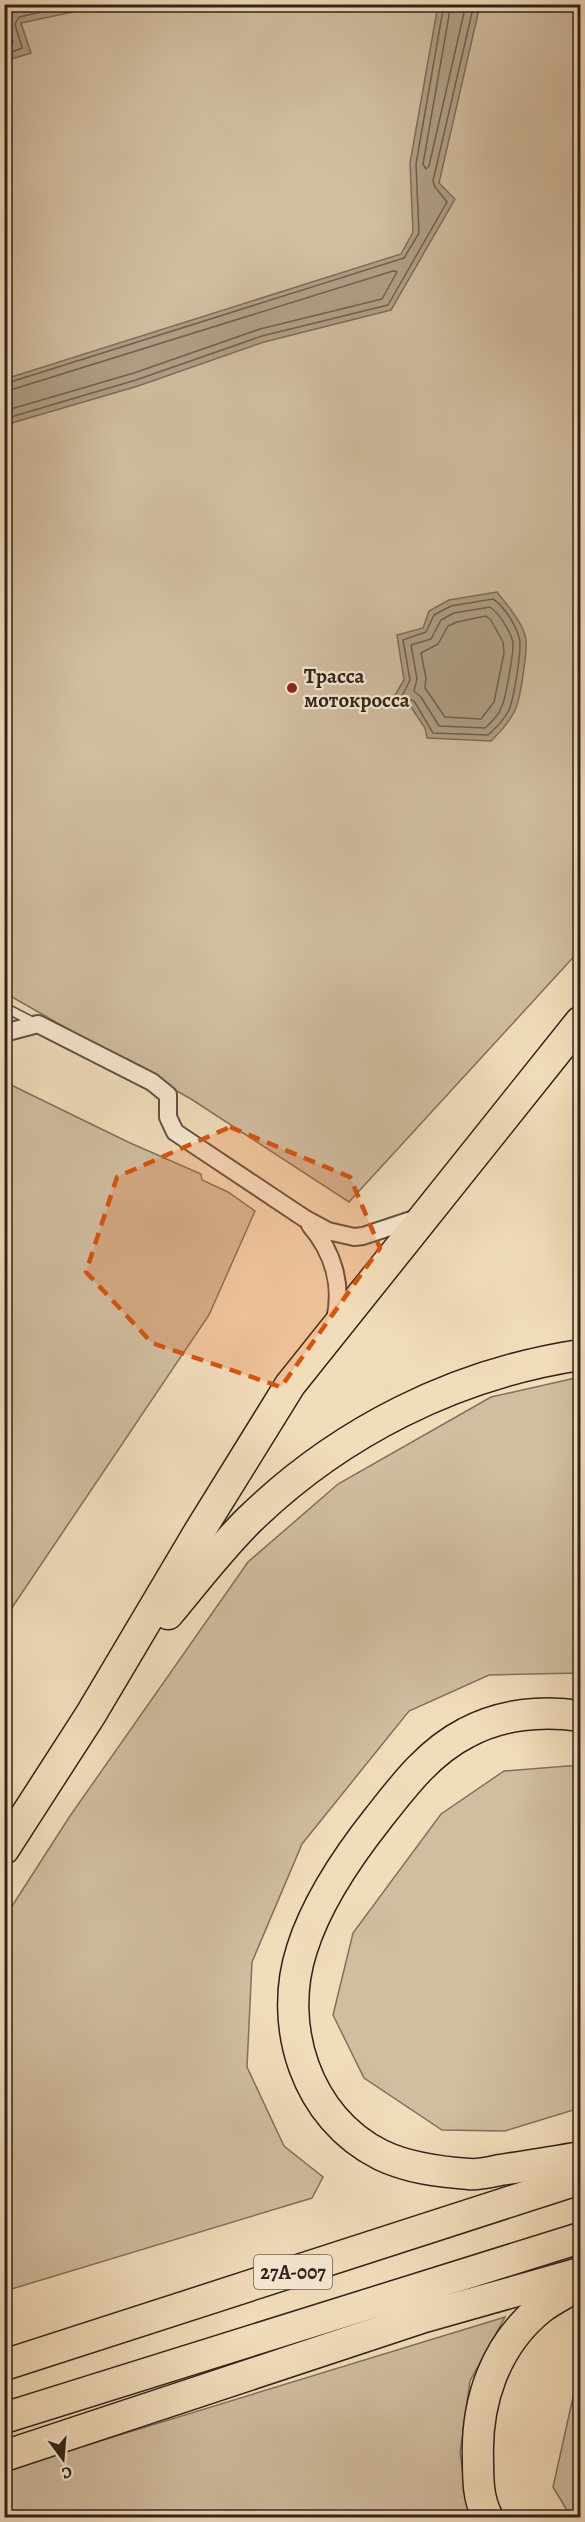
<svg xmlns="http://www.w3.org/2000/svg" width="585" height="2522" font-family="Alegreya,serif">
<style>
.green{fill:#d1bda0;stroke:#80705e;stroke-width:1.5}
.water{fill:#b09e85;stroke:#7c6d5b;stroke-width:1.5}
.lines{fill:none;stroke-linecap:round;stroke-linejoin:round}
.shore{stroke:#706050;stroke-width:1.5}
.lane-casing{stroke:#605244;stroke-width:11}
.street-casing{stroke:#605244;stroke-width:20}
.highway-casing{stroke:#2f231c;stroke-width:33}
.lane{stroke:#f7e9d3;stroke-width:8}
.street{stroke:#f7e9d3;stroke-width:16}
.highway{stroke:#f2ddbb;stroke-width:30}
.marked{fill:#d6540e;fill-opacity:0.2;stroke:#d6540e;stroke-width:4.5;stroke-dasharray:12 8;stroke-linejoin:round}
.poi-dot{fill:#8f2418;stroke:#f7e9d3;stroke-width:2}
.labels{text-anchor:middle;stroke-width:4.5;stroke-linejoin:round;paint-order:stroke}
.shield{fill:#f7e9d3;stroke:#6b5e53;stroke-width:1.5}
.shield-label{font-size:20px;font-weight:bold;fill:#2f231c}
.poi-label{font-size:21px;font-weight:bold;fill:#2f231c;stroke:#f7e9d3;text-anchor:start}
</style>
<rect width="100%" height="100%" fill="#f2ddbb"/>
<filter id="stains"><feTurbulence type="fractalNoise" baseFrequency=".00333" numOctaves="4"/><feColorMatrix values="0 0 0 0 .2 0 0 0 0 .09 0 0 0 0 .02 0 0 0 .5 -.17"/></filter>
<radialGradient id="worn" r=".72"><stop offset=".6" stop-color="#630" stop-opacity="0"/><stop offset="1" stop-color="#630" stop-opacity=".3"/></radialGradient>
<g class="green">
<polygon points="5,5 580,5 580,950 349,1202 191,1099 5,993"/>
<polygon points="5,1082 128,1142 201,1174 202,1180 228,1192 255,1211 209,1315 5,1618"/>
<polygon points="580,1377 580,1673 489,1675 409,1711 302,1844 252,1962 247,2067 284,2146 323,2177 312,2198 5,2291 5,1917 70,1816 248,1562 338,1484 491,1397"/>
<polygon points="580,1765 580,2108 505,2131 442,2130 364,2078 333,2015 353,1933 441,1814 504,1771"/>
<polygon points="505,2317 470,2381 460,2453 468,2505 474,2517 5,2518 5,2470"/>
<polygon points="580,2387 580,2517 571,2517 553,2487 574,2393"/>
</g>
<g class="water">
<polygon points="5,4 106,4 106,5 21,23 31,53 5,61"/>
<polygon points="438,5 480,5 439,183 455,199 391,310 264,342 138,386 5,425 5,379 401,254 413,232 410,163"/>
<path d="M 497,592 C 507,605 520,619 525,635 C 529,645 520,703 514,712 C 508,724 500,732 491,741 L 427,738 L 425,728 L 409,704 L 401,707 L 395,695 L 404,680 L 397,635 L 423,628 L 429,611 L 449,600 Z"/>
</g>
<g class="lines">
<g class="shore">
<polyline points="451,4 423,164 426,169 429,166 466,4"/>
<path d="M 4,47 L 13,42 C 4,9 10,11 41,4"/>
<polyline points="4,55 22,48 15,24 19,17 77,4"/>
<polyline points="4,384 404,258 419,233 416,164 444,4"/>
<polyline points="4,392 393,271 397,272 382,299 260,329 134,373 4,411"/>
<polyline points="4,419 136,380 262,336 388,305 447,202 435,187 433,181 474,4"/>
<path d="M 493,599 C 504,606 515,624 519,637 C 523,647 513,701 509,710 C 504,720 496,728 488,735 L 433,733 L 414,701 L 402,696 L 410,680 L 403,640 L 426,632 L 434,615 L 451,606 Z"/>
<path d="M 490,607 C 499,613 510,631 513,642 C 514,651 506,697 502,706 C 499,715 492,722 485,728 L 439,726 L 421,697 L 414,691 L 417,679 L 411,645 L 431,639 L 441,620 L 454,613 Z"/>
<polygon points="486,616 491,620 503,642 504,653 494,702 481,719 445,717 425,688 426,678 421,653 438,644 448,626 457,622"/>
</g>
<g class="lane-casing">
<polyline id="lane" points="4,1007 35,1023"/>
</g>
<g class="street-casing">
<g id="street">
<polyline points="4,1033 38,1024 152,1082 168,1095 168,1117 175,1132 304,1218 328,1231 354,1237 363,1236 417,1218"/>
<path d="M 310,1225 C 333,1252 343,1285 335,1320"/>
</g>
</g>
<g class="highway-casing">
<g id="highway">
<path d="M 168,1614 C 194,1583 219,1550 248,1521 C 339,1432 455,1374 580,1355"/>
<path d="M 580,1716 C 543,1710 501,1714 466,1733 C 429,1752 404,1785 379,1817 C 348,1856 317,1901 302,1949 C 277,2025 306,2118 381,2155 C 408,2168 439,2172 469,2174 C 479,2175 490,2172 500,2170 C 527,2166 554,2162 580,2157"/>
<polyline points="4,1849 91,1714 199,1532 290,1385 580,1022"/>
<polyline points="4,2365 580,2179"/>
<polyline points="4,2418 580,2238"/>
<polyline points="4,2456 424,2317 580,2273"/>
<path d="M 488,2518 C 478,2499 478,2480 478,2459 C 476,2402 495,2345 541,2308 C 553,2299 568,2292 580,2284"/>
</g>
</g>
<use href="#lane" class="lane"/>
<use href="#street" class="street"/>
<use href="#highway" class="highway"/>
</g>
<path class="marked" d="M 230,1127 L 350,1177 L 380,1248 L 281,1387 L 152,1343 L 86,1272 L 117,1177 Z"/>
<circle class="poi-dot" cx="292" cy="688" r="6"/>
<g class="labels">
<rect class="shield" x="254" y="2255" width="78" height="34" rx="4.5"/>
<g class="shield-label">
<text x="293" y="2279">27А-007</text>
</g>
<g class="poi-label">
<text x="304" y="683">Трасса<tspan x="304" dy="24">мотокросса</tspan></text>
</g>
</g>
<rect width="585" height="2522" fill="none" stroke="#f2ddbb" stroke-width="24"/>
<rect x="6" y="6" width="573" height="2510" fill="none" stroke="#2f231c" stroke-width="3"/>
<rect x="12" y="12" width="561" height="2498" fill="none" stroke="#2f231c" stroke-width="1.5"/>
<g transform="translate(63 2459) rotate(164)" stroke="#f7e9d3" stroke-width="4.5" paint-order="stroke">
<path d="M0-4.5L10 22L0 15L-10 22Z" fill="#2f231c"/>
<text y="-9" font-size="16" font-weight="bold" text-anchor="middle" fill="#2f231c">С</text>
</g>
<rect width="100%" height="100%" filter="url(#stains)"/>
<rect width="100%" height="100%" fill="url(#worn)"/>
</svg>
